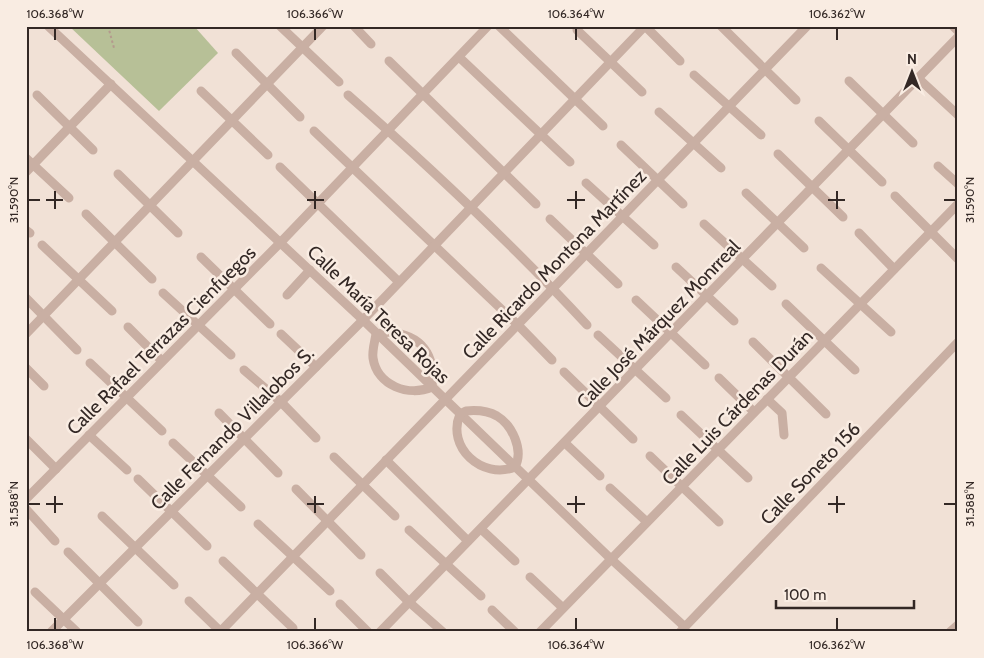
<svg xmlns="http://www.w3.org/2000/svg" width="984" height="658" font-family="Cabin,sans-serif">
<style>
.green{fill:#b7c097}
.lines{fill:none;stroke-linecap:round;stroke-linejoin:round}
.path{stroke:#b4998d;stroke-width:2;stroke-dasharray:2.5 2.5;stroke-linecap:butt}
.minor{stroke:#c9afa3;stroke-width:9}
.ticks{fill:none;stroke:#332825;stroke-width:2}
.labels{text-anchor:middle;stroke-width:5;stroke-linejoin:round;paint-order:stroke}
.street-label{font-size:19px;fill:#332825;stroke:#f9ece2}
.neatline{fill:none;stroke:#332825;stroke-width:2}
.ticks-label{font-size:12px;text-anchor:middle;fill:#332825}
</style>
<rect width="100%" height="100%" fill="#f1e1d6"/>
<polygon class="green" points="69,26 194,26 218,53 159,111"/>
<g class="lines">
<polyline class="path" points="108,26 114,48"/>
<g class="minor">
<polyline points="48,26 363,320 611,559 685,627"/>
<polyline points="280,26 339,82"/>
<polyline points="354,26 371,44"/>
<polyline points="499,26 603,126"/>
<polyline points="645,26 680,61"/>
<polyline points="721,26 796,100"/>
<polyline points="953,26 958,31"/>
<polyline points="577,30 642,92"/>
<polyline points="236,53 300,117"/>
<polyline points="459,57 570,162"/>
<polyline points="389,61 536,204"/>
<polyline points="694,75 761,135"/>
<polyline points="918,78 958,115"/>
<polyline points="849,81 913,143"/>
<polyline points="201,91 268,155"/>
<polyline points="37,95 93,150"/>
<path d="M 348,95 C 431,168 512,244 587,325"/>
<polyline points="659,112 721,168"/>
<polyline points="819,121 882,182"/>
<polyline points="314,131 518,325 552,360"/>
<polyline points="621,145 683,204"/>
<polyline points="778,154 843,217"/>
<polyline points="26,158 69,198"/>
<polyline points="938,166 958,184"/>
<polyline points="280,167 399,282"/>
<polyline points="26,172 111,84"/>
<polyline points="118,174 178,233"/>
<polyline points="586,183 654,245"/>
<polyline points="746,193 804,248"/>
<polyline points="895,196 958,259"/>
<polyline points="86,214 152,279"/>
<polyline points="550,219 618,284"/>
<polyline points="704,224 772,286"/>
<polyline points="26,230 30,233"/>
<polyline points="859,233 894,269"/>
<polyline points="42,245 112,311"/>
<polyline points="201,257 270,324"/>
<polyline points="676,267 734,321"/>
<polyline points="821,268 891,332"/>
<polyline points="163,293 231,355"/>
<polyline points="287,295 310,270"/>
<polyline points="26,298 77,350"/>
<polyline points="636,300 705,365"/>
<polyline points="786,304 855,370"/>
<polyline points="128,327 162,361"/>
<path d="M 389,332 C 421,335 436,354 432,387 C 409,397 377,386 373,358 C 372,350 375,341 376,334 Z"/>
<polyline points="26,334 323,26"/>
<polyline points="281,334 316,367"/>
<polyline points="598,335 666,398"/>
<polyline points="753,342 826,414"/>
<polyline points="90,363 162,431"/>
<polyline points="26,368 44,386"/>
<polyline points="244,370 281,402 316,438"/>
<polyline points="564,372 633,439"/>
<polyline points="719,378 754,412"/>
<polyline points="767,399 782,413 784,435"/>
<path d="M 466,411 C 476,410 488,411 497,416 C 512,425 524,450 515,467 C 482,480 446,447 460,414 Z"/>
<polyline points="219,413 278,473"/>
<polyline points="681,415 748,478"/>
<polyline points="89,435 127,470"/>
<polyline points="26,439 56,469"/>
<polyline points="173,443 241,507"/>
<polyline points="565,443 600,476"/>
<polyline points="650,456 719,522"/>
<polyline points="334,457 395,516"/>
<polyline points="386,460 468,541"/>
<polyline points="138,479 207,546"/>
<polyline points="610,488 647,522"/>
<polyline points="296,489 361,555"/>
<polyline points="26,499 280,243 488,26"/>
<polyline points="26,509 55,541"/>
<polyline points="102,516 174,585"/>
<polyline points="258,524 330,591"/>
<polyline points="481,529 515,561"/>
<polyline points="409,530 481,596"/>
<polyline points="68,552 138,622"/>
<polyline points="223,561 293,628"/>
<polyline points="380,573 409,602 443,632"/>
<polyline points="530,577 563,608"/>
<polyline points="35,592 77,632"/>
<polyline points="189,601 221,632"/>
<polyline points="340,604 368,632"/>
<polyline points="492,610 515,632"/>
<polyline points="51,632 363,320 645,26"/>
<polyline points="220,632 807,26"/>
<polyline points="380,632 958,37"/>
<polyline points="540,632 958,204"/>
<polyline points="680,632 958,342"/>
<polyline points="950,632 958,625"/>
</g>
</g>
<path class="ticks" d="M 55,28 L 55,40M 315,28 L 315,40M 576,28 L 576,40M 837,28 L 837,40M 55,191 L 55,209M 315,191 L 315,209M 576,191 L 576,209M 837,191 L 837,209M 28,200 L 40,200M 46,200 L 63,200M 307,200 L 324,200M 567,200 L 585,200M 828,200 L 845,200M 944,200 L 956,200M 55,496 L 55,513M 315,496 L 315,513M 576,496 L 576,513M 837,496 L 837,513M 28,504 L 40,504M 46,504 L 63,504M 307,504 L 324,504M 567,504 L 585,504M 828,504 L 845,504M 944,504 L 956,504M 55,618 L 55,630M 315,618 L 315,630M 576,618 L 576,630M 837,618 L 837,630"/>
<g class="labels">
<g class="street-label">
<text transform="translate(554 264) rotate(-46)" y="7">Calle Ricardo Montona Martínez</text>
<text transform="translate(379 314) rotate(44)" y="7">Calle María Teresa Rojas</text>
<text transform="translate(658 324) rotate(-46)" y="7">Calle José Márquez Monrreal</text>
<text transform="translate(161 340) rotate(-45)" y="7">Calle Rafael Terrazas Cienfuegos</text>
<text transform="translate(737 407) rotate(-46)" y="7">Calle Luis Cárdenas Durán</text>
<text transform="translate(232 428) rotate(-45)" y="7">Calle Fernando Villalobos S.</text>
<text transform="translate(810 473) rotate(-46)" y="7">Calle Soneto 156</text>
</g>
</g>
<rect width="984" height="658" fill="none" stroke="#f9ece2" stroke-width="55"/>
<g transform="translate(912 72)" stroke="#f9ece2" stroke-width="4" paint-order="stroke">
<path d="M0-4L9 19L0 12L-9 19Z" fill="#332825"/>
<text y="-8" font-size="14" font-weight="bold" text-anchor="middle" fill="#332825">N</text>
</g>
<path d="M776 600v8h138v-8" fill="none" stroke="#332825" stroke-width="2.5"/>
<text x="784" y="600" font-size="15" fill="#332825" stroke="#f9ece2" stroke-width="4" paint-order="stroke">100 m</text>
<rect x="28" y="28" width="928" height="602" class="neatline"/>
<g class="ticks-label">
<text x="55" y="18">106.368°W</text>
<text x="315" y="18">106.366°W</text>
<text x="576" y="18">106.364°W</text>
<text x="837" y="18">106.362°W</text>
<text transform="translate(14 200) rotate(-90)" y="4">31.590°N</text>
<text transform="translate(970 200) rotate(-90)" y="4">31.590°N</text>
<text transform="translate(14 504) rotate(-90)" y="4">31.588°N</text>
<text transform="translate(970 504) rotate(-90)" y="4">31.588°N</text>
<text x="55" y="649">106.368°W</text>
<text x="315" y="649">106.366°W</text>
<text x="576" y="649">106.364°W</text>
<text x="837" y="649">106.362°W</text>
</g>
</svg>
